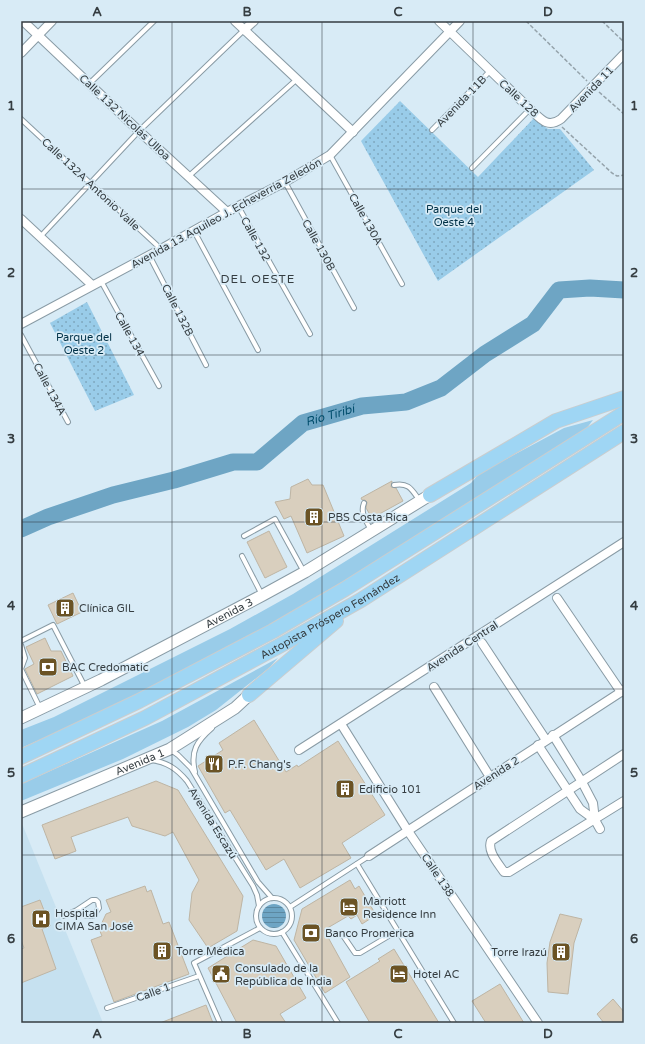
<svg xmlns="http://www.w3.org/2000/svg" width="645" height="1044" font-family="'Varela Round',sans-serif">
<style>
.built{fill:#c6e1f0}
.grass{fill:#99cce9}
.park{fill:url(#park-dots)}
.water{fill:url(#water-rules)}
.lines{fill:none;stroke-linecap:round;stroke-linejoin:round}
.river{stroke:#6ea5c4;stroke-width:17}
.building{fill:#d9cfbe;stroke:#beb5a4}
.service-casing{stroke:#899ba5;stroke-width:6}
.minor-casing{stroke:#899ba5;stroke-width:10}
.tertiary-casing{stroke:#899ba5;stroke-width:13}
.trunk-casing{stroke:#cacdce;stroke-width:16}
.path{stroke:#95a3ab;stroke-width:1.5;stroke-dasharray:4 2;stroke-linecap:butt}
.service{stroke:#fff;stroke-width:4}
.minor{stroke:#fff;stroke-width:8}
.tertiary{stroke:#fff;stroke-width:11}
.trunk{stroke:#9fd6f4;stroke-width:14}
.grid{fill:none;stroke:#353d41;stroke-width:1;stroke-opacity:0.55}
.labels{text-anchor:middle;stroke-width:3.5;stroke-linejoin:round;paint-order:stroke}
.street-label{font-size:11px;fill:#353d41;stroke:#d8ebf6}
.park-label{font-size:11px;fill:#003147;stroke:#d8ebf6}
.poi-label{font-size:11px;fill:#353d41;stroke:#d8ebf6;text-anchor:start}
.neighbourhood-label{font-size:12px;letter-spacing:1px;fill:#353d41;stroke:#d8ebf6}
.water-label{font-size:12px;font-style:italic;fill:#024e6d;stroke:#d8ebf6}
.neatline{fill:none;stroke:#353d41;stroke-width:1.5}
.grid-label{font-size:13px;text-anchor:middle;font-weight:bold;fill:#353d41}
</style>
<defs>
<pattern id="park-dots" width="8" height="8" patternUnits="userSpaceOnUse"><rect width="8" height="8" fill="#99cce9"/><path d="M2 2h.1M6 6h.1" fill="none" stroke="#7ea7be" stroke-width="1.8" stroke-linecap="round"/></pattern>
<pattern id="water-rules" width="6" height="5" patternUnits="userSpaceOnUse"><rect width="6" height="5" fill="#6ea5c4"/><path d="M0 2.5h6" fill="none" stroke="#5b88a1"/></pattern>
</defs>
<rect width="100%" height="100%" fill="#d8ebf6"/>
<polygon class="built" points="21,824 23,826 103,1023 21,1023"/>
<g class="grass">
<polygon points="593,420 583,433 301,610 107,711 21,748 21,730 54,717 230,629 293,594 471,483 480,473 564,428"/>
<polygon points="278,658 269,668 216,710 188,727 123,759 21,801 21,784 162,721"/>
</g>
<g class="park">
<polygon points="400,101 478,177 534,118 548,129 560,129 594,170 438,281 361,141"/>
<polygon points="87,302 134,395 95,411 50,323"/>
</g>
<circle class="water" cx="274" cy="916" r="12"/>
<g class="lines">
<path class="river" id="s1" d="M 21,529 L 48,517 L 113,495 L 174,480 L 233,462 L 257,462 L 303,423 L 362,406 L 406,402 L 441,388 L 485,354 L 533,324 L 559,290 L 590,288 L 624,290"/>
</g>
<g class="building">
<polygon points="308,479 312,485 323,485 344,536 307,553 291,516 284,519 275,502 290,499 291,487"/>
<polygon points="392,481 391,487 396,488 403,501 372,518 366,508 367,502 365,500 362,500 361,498"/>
<polygon points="269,531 287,567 265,578 247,542"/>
<polygon points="73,593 82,612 57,624 48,605"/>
<polygon points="45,638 51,651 61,651 73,676 37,694 25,669 34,664 26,647"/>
<polygon points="254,720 286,772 297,765 298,767 338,741 385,815 342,843 351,858 300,888 284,859 266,870 230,810 225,813 198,766 223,750 219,743"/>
<polygon points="156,781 178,790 243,896 237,931 208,948 189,920 192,893 199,880 173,832 165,836 132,826 128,817 71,837 76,851 55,859 42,825"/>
<polygon points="350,880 355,889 359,886 376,915 362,924 357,915 351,919 348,916 324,930 350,977 325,993 294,940 302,909"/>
<polygon points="145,886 147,892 151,890 163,924 169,922 189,974 114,1002 91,940 102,936 99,929 106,914 111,912 106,900"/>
<polygon points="40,900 50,926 42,929 56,969 21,983 21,949 24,948 21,940 21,907"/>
<polygon points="560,914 582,919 574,943 568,994 548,992 547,963 550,942"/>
<polygon points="253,940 276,946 306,998 280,1014 286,1023 237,1023 208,968"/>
<polygon points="394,949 419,990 439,1023 370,1023 346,982 380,961 378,959"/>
<polygon points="500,984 524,1023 486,1023 472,1001"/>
<polygon points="613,999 624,1012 624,1023 604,1023 597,1014"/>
<polygon points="206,1005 213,1023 160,1023"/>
</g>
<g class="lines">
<g class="service-casing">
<g id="service">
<polyline points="89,84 154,21"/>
<polyline points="21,119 161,249"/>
<polyline points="432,130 490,71"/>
<polyline points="330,155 402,284"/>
<polyline points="472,168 530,109"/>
<polyline points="189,176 296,80"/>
<polyline points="285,182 354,308"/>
<polyline points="238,206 310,334"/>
<polyline points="194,231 258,350"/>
<polyline points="40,237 139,131 244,30"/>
<polyline points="149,255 206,365"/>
<polyline points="101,281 159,386"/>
<polyline points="21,335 68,422"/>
<path d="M 394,485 C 409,482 412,490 420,501"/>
<path d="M 364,503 C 360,513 366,521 371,530"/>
<polyline points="244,536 275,519 304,572"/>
<polyline points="242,556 262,595"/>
<polyline points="21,641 53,625 85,687"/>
<polyline points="21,645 25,658 21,669"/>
<polyline points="21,669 40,708"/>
<polyline points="171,750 178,755 191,768 258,882 272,898"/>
<path d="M 151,760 C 167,762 177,769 187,781 L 253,886 L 257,895 L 259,906"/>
<path d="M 195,772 C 190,751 197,741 212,728"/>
<polyline points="357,864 454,1023"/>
<circle cx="274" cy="916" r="18"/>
<polyline points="290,907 369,856"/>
<path d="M 64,916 L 77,910 L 92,900 L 96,900 L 98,902 L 99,908 L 93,916 C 87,916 81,916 77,910"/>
<polyline points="282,932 338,1023"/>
<polyline points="342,934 355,953 360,953 397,931"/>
<polyline points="107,1008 199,976"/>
<polyline points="220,1023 194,963 260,928"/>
</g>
</g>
<g class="minor-casing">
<g id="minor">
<polyline points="23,21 139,131 227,212"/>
<polyline points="235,21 353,132"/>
<path d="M 439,21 L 530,109 C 540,118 547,129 561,119 L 624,54"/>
<polyline points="244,30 254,21"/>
<polyline points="21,53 52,21"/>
<polyline points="21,219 92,285"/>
<polyline points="21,324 161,249 227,212 285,182 330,155 460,21"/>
<polyline points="557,598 621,692"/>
<polyline points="482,643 546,740"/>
<polyline points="434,687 490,777"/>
<polyline points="341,724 408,831 538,1023"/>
<polyline points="553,735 582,782 593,803 595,820"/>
<polyline points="538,745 580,809 595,820 600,829"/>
<polyline points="299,750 624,542"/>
<path d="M 624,754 L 491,841 C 487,851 498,863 504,872 L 509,872 L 624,801"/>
<polyline points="369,856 624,690"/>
</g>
</g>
<g class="tertiary-casing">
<g id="tertiary">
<path id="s2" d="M 21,718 L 101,680 L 263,595 L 305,572 L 430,495"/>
<path id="s3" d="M 21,812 L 170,749 L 235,708 L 249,695"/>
</g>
</g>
<g class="trunk-casing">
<g id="trunk">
<polyline points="430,495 556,421 624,398"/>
<polyline points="249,695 336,621"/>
<polyline points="21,757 139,701 273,631 345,589 624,413"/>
<path id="s4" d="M 21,776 L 145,718 L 281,645 L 361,600 L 624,432"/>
</g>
</g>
<g class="path">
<polyline points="526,21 587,81"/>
<polyline points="602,21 624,42"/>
<polyline points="599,92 624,114"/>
<polyline points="562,127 612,173 617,176 624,175"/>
</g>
<use href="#service" class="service"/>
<use href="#minor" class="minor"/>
<use href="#tertiary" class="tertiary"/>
<use href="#trunk" class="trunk"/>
</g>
<path class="grid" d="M 172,21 L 172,1023M 322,21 L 322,1023M 473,21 L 473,1023M 21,189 L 624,189M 21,355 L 624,355M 21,522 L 624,522M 21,689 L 624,689M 21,855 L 624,855"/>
<defs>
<g id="building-square" transform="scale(1)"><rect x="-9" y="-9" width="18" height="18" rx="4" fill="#6b5324" stroke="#d8ebf6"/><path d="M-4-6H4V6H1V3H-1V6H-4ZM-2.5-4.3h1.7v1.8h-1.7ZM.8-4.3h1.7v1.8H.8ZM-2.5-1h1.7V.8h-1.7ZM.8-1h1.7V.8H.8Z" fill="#fff"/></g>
<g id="bank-square" transform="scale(1)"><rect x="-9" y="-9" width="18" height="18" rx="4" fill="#6b5324" stroke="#d8ebf6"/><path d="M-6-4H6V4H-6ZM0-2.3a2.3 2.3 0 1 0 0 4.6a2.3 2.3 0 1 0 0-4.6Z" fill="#fff"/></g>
<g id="restaurant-square" transform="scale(1)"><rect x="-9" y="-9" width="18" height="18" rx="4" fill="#6b5324" stroke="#d8ebf6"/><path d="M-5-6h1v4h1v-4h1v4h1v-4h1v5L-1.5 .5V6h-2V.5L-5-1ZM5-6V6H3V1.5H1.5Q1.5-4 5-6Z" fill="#fff"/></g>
<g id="hotel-square" transform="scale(1)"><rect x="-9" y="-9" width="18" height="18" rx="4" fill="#6b5324" stroke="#d8ebf6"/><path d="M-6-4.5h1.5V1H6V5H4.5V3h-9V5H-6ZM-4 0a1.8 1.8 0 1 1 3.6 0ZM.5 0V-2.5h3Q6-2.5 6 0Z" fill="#fff"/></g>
<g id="hospital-square" transform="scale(1)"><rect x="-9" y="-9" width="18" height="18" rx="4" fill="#6b5324" stroke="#d8ebf6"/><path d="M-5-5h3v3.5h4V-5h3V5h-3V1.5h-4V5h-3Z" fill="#fff"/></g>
<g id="civic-square" transform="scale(1)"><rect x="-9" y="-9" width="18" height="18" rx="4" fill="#6b5324" stroke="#d8ebf6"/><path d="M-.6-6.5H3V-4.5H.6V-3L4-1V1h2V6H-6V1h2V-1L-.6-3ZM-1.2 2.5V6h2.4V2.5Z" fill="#fff"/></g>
</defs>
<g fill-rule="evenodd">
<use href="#building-square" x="314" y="517"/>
<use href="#building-square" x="65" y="608"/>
<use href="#bank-square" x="48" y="667"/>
<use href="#restaurant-square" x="214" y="764"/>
<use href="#building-square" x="345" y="789"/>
<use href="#hotel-square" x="349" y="907"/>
<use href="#hospital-square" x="41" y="919"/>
<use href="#bank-square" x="311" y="933"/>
<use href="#building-square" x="162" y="951"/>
<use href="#building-square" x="561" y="952"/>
<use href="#civic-square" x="221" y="974"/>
<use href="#hotel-square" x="399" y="974"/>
</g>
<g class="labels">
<g class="street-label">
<text transform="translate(591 89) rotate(-46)" y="4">Avenida 11</text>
<text transform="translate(519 98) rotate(43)" y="4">Calle 128</text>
<text transform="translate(461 101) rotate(-46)" y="4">Avenida 11B</text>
<text transform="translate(125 117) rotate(43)" y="4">Calle 132 Nicolás Ulloa</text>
<text transform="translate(91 184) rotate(43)" y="4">Calle 132A Antonio Valle</text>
<text transform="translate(226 213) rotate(-29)" y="4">Avenida 13 Aquileo J. Echeverría Zeledón</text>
<text transform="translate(366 219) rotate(61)" y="4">Calle 130A</text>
<text transform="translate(256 239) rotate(61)" y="4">Calle 132</text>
<text transform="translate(319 245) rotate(61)" y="4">Calle 130B</text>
<text transform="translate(178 310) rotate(63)" y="4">Calle 132B</text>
<text transform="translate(130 334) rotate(61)" y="4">Calle 134</text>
<text transform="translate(50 389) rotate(62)" y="4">Calle 134A</text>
<text dy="4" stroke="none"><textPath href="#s2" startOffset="233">Avenida 3</textPath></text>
<text dy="4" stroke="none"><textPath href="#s4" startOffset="348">Autopista Próspero Fernández</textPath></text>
<text transform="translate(462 646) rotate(-33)" y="4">Avenida Central</text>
<text dy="4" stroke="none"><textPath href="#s3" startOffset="129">Avenida 1</textPath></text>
<text transform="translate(496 773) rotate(-33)" y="4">Avenida 2</text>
<text transform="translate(213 823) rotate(58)" y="4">Avenida Escazú</text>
<text transform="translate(438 875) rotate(56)" y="4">Calle 138</text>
<text transform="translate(153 992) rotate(-20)" y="4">Calle 1</text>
</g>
<g class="park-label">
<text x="454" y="213">Parque del<tspan x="454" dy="13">Oeste 4</tspan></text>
<text x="84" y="341">Parque del<tspan x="84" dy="13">Oeste 2</tspan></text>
</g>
<g class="poi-label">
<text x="328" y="521">PBS Costa Rica</text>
<text x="79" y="612">Clínica GIL</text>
<text x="62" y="671">BAC Credomatic</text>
<text x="228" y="768">P.F. Chang's</text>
<text x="359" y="793">Edificio 101</text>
<text x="363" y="905">Marriott<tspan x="363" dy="13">Residence Inn</tspan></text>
<text x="55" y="917">Hospital<tspan x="55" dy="13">CIMA San José</tspan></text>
<text x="325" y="937">Banco Promerica</text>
<text x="176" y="955">Torre Médica</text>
<text x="547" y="956" text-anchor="end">Torre Irazú</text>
<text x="235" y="972">Consulado de la<tspan x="235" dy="13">República de India</tspan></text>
<text x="413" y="978">Hotel AC</text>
</g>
<g class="neighbourhood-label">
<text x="258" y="283">DEL OESTE</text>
</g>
<g class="water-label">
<text dy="4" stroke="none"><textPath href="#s1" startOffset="335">Río Tiribí</textPath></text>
</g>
</g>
<rect width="645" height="1044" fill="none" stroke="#d8ebf6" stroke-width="44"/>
<rect x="22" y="22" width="601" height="1000" class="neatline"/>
<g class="grid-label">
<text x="97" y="16">A</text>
<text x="247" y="16">B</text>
<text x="398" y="16">C</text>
<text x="548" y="16">D</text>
<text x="11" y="110">1</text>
<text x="634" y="110">1</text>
<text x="11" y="277">2</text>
<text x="634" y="277">2</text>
<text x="11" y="443">3</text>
<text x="634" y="443">3</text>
<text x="11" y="610">4</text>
<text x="634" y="610">4</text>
<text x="11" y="777">5</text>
<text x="634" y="777">5</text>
<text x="11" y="943">6</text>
<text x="634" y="943">6</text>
<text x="97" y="1038">A</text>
<text x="247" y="1038">B</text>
<text x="398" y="1038">C</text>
<text x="548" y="1038">D</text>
</g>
</svg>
